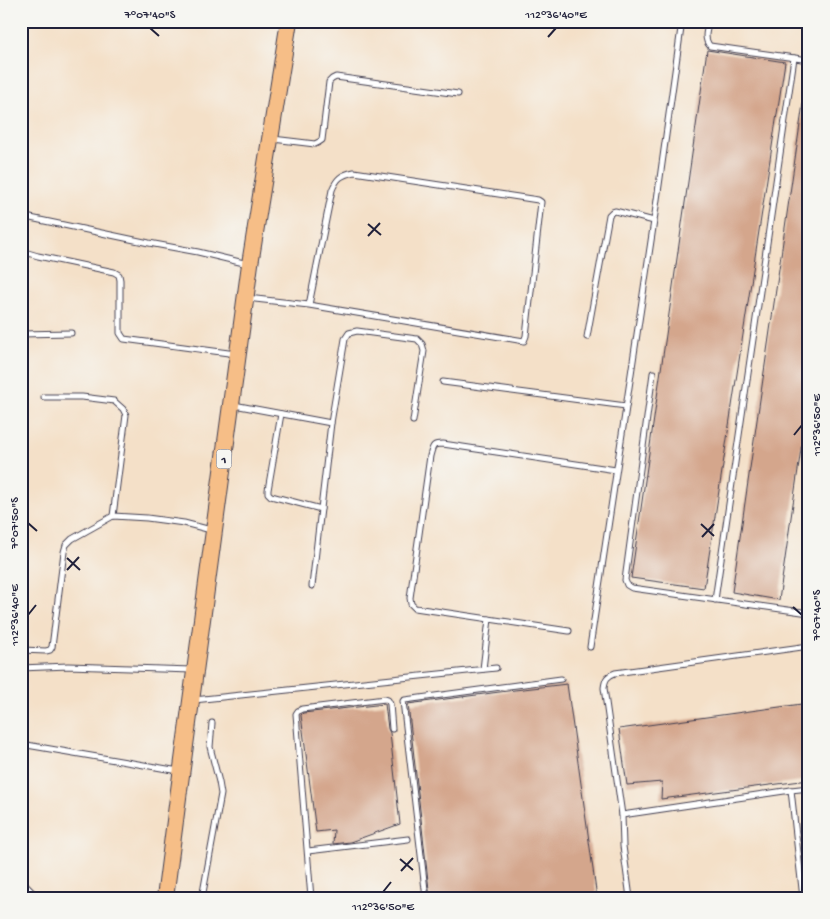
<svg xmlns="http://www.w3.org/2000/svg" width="830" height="919" font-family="'Gochi Hand',sans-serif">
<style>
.building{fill:#d4a68c}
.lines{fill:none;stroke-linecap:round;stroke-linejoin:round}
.service-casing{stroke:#423e50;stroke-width:7}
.trunk-casing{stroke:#423e50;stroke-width:18}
.service{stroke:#fff;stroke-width:5}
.trunk{stroke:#f6be87;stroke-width:16}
.ticks{fill:none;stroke:#22223b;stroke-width:2}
.labels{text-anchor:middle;stroke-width:4;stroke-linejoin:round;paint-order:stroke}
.shield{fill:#f6f6f2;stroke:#626272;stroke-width:1}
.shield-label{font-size:12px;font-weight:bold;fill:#22223b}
.neatline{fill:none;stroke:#22223b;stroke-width:2}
.ticks-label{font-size:12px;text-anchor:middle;fill:#22223b}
</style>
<rect width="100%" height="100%" fill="#f6f6f2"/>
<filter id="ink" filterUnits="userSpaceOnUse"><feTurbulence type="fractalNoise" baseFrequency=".02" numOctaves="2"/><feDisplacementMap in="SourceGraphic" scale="10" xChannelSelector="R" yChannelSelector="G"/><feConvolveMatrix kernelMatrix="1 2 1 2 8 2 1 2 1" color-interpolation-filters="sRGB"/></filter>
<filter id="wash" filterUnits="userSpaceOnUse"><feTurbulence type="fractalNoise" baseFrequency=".0096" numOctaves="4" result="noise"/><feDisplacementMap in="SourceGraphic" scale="20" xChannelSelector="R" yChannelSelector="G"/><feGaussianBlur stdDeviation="1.12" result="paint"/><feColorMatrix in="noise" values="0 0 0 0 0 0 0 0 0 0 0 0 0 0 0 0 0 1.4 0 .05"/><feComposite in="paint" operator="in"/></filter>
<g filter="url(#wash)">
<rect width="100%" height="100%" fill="#f4e0c8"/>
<g id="blocks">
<g class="building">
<polygon points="707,50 785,62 704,588 631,578"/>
<polygon points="804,97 809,97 809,394 779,600 732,592"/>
<polygon points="567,684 597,898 430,898 408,704 515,690"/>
<polygon points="809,703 809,780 661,799 662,782 627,785 619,729"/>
<polygon points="385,704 388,729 390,733 400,824 350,842 333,844 334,830 316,832 301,715 303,713"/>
</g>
</g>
</g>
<g filter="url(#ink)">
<use href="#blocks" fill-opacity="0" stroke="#423e50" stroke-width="1"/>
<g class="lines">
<g class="service-casing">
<g id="service">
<path d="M 709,21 C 707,29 703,39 710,46 L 809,60"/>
<polyline points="273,139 315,144 319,142 322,140 329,82 332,79 336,77 458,94"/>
<polyline points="21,216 149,243 198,252 248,264"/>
<polyline points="21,251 38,256 114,272 119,275 120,280 120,333 124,339 236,354"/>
<path d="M 247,298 L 309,305 L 524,341 L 526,336 L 541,202 L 538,200 L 354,172 C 341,175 337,178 332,190 L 309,305"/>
<polyline points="21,334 71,333"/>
<polyline points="587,337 609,215 612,212 615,211 654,221"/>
<polyline points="653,373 625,580 627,585 632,588 809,613"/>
<polyline points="443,382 626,406"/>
<polyline points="44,397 82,397 114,401 123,409 126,415 113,516"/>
<polyline points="234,405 331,423 312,586"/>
<polyline points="281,414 268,490 268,493 271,496 321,509"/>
<polyline points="331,423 345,339 349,333 357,331 417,339 422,344 424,351 413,421"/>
<polyline points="715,600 794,58"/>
<path d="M 569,631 L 415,608 L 411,604 L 410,598 L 430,456 C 433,446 432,444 443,444 L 616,470"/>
<polyline points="590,647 654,221 682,21"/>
<polyline points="21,650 46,651 50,650 52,647 64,552 66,545 72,539 113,516 147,518 184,523 211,530"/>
<polyline points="21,668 68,666 192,670"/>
<polyline points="483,669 489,619"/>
<polyline points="194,700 496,668"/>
<polyline points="21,744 179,771"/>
<polyline points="622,815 791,790"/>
<polyline points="308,851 408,839"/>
<polyline points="21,881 38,898"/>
<polyline points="202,898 221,794 219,782 210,747 212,723"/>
<polyline points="311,898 296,714 298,711 302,709 385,699 388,700 390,704 392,729"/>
<polyline points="426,898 403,701 405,700 561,679"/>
<path d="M 630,898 L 623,846 L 622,815 L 604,688 C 605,679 607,676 615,673 L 809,646"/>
<polyline points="803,898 791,790 809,788"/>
</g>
</g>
<g class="trunk-casing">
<polyline id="trunk" points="165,898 179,790 250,264 289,21"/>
</g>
<use href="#service" class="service"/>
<use href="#trunk" class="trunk"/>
</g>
</g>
<path class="ticks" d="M 150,28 L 159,36M 548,37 L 556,28M 368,224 L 381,235M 368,236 L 380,223M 794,435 L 802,425M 28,523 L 37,531M 701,524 L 714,536M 702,537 L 714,524M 67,558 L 80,570M 67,570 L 79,557M 793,607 L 802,615M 28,615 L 36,605M 400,859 L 413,870M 401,871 L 413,858M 383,892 L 391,882"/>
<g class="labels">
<rect class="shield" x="216.5" y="449.5" width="15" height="19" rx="4"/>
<g class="shield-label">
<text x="224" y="463">1</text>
</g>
</g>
<rect width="830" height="919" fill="none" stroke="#f6f6f2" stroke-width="55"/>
<rect x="28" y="28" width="774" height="864" class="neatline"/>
<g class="ticks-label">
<text x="150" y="18">7°07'40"S</text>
<text x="556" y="18">112°36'40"E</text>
<text transform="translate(816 425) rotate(-90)" y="4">112°36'50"E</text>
<text transform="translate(14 523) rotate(-90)" y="4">7°07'50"S</text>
<text transform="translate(14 615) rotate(-90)" y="4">112°36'40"E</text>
<text transform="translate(816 615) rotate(-90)" y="4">7°07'40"S</text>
<text x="383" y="910">112°36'50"E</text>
</g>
</svg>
